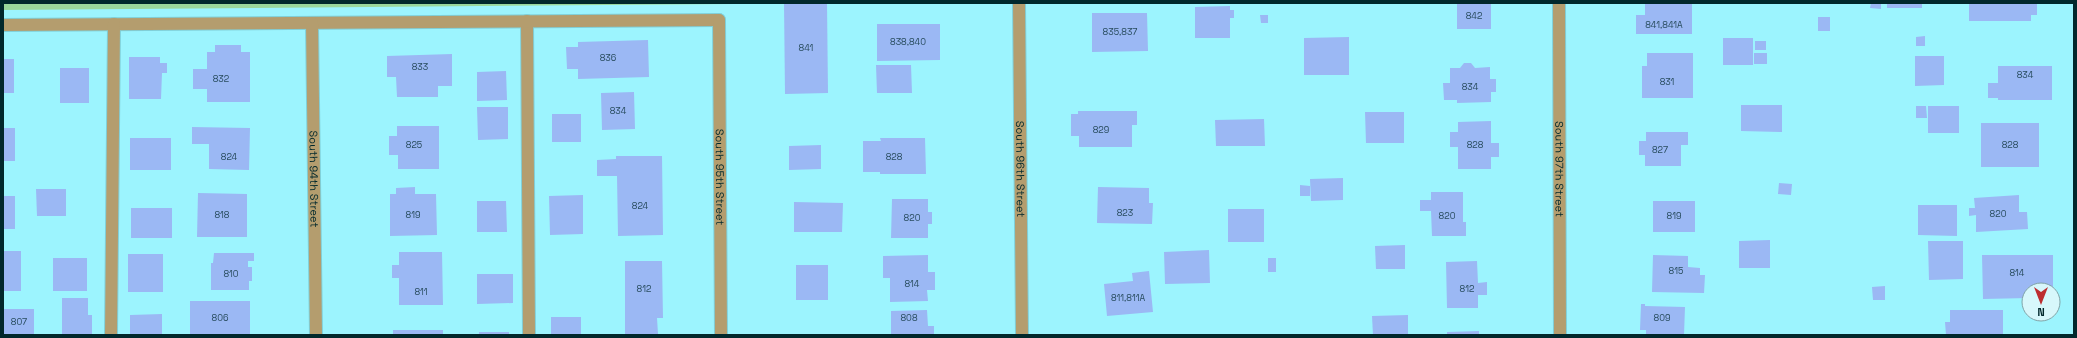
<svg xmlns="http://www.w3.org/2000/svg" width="2077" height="338" font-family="'Space Grotesk',sans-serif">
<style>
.green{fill:#9ad79b}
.building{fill:#9bb8f4}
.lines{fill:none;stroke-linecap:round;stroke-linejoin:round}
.lane-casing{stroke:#80cfd8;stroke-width:14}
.street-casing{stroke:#80cfd8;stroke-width:14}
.lane{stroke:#b49d6e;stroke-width:12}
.street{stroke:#b49d6e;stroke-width:12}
.labels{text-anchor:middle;stroke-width:3;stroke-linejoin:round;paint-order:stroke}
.number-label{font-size:9px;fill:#284c5e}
.street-label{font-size:11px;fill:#01282c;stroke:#d7f7fb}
</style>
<rect width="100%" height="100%" fill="#9cf4fe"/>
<polygon class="green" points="3,3 736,3 736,4 3,10"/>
<g class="building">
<polygon points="784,3 827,3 828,93 785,94"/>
<rect x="1457" y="3" width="34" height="26"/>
<polygon points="1645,3 1692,3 1692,34 1636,34 1636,15 1645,15"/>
<polygon points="1871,3 1881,3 1881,9 1870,8"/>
<rect x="1887" y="3" width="35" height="5"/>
<polygon points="1969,3 2037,3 2037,15 2031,15 2031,21 1969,21"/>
<polygon points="1230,6 1230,10 1234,10 1234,18 1230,18 1230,38 1195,38 1195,7"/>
<polygon points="1092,13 1147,13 1148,51 1092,52"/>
<polygon points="1260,15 1268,15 1268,23 1261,23"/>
<rect x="1818" y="17" width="12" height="14"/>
<polygon points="877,24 940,24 940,60 877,61"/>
<polygon points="1925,36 1925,46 1916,46 1916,37"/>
<polygon points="1349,37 1349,75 1304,75 1304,38"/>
<rect x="1723" y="38" width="30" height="27"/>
<polygon points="648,40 649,77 578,79 578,69 567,69 566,47 578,47 578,42"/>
<rect x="1755" y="41" width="11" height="9"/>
<polygon points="215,45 241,45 241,52 250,52 250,102 207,102 207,89 193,89 193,69 207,69 207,52 215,52"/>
<polygon points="1647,53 1693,53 1693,98 1642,98 1642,66 1647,66"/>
<rect x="1754" y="53" width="13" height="11"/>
<polygon points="452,54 452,86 438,86 438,97 397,97 396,77 387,77 387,56"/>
<polygon points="1915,56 1944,56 1944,85 1915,86"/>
<polygon points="129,57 160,57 160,63 167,63 167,73 162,73 161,99 129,99"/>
<rect x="3" y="59" width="11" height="34"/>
<polygon points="1464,63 1471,63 1475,68 1490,67 1490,79 1496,79 1496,92 1491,92 1491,102 1457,103 1457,100 1444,100 1443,83 1450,83 1450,68 1460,68"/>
<polygon points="876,65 911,65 912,93 877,93"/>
<polygon points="1998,66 2052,66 2052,100 1998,100 1998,98 1988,98 1988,83 1998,83"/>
<rect x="60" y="68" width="29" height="35"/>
<polygon points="506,71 507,100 477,101 477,72"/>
<polygon points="634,92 635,129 602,130 601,93"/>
<polygon points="1741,105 1782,105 1782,132 1741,131"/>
<polygon points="1916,106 1926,106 1927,118 1916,118"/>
<rect x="1928" y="106" width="31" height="27"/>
<polygon points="477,107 508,107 508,139 478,140"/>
<polygon points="1078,111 1137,111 1137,125 1132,125 1132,147 1079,147 1079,136 1071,136 1071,114 1078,114"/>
<polygon points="1365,112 1404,112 1404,143 1366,143"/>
<rect x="552" y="114" width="29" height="28"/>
<polygon points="1264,119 1265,146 1216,146 1215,120"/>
<polygon points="1491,121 1491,143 1499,143 1499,157 1491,157 1491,169 1458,169 1458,147 1450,147 1450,132 1458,132 1458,122"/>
<rect x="1981" y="123" width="58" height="44"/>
<polygon points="397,126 439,126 439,169 398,169 398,155 389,155 389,136 397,136"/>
<polygon points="192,127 250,128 249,170 209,169 209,144 192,144"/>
<rect x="3" y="128" width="12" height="33"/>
<polygon points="1646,132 1688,132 1688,145 1681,145 1681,166 1645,166 1645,155 1639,155 1639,141 1646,141"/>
<rect x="130" y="138" width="41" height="32"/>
<polygon points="880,138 925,138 926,174 880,174 880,172 863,172 863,141 881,141"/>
<polygon points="821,145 821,169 789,170 789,146"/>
<polygon points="616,156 662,156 663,235 618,236 617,176 597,176 597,160 616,159"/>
<polygon points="1343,178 1343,200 1311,201 1310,179"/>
<polygon points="1779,183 1792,184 1791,195 1778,194"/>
<polygon points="1300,185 1310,186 1310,196 1300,196"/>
<polygon points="415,187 415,194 436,194 437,235 390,236 390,194 396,194 396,188"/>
<polygon points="1098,187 1149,188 1149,203 1153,203 1152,224 1097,223"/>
<polygon points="36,189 66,189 66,216 37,216"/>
<polygon points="1431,192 1463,192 1463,222 1466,222 1466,236 1432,236 1431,211 1420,211 1420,200 1431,200"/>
<polygon points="198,193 247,194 247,237 197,237"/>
<polygon points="583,195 583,234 550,235 549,196"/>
<polygon points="2019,195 2019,212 2027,212 2028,229 1976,232 1976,215 1969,216 1969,208 1975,208 1974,198"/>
<rect x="3" y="196" width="12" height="33"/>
<polygon points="892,199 928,199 928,212 932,212 932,224 928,224 928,238 891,238"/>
<polygon points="477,201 506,201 507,232 477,232"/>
<rect x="1653" y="201" width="42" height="31"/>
<polygon points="794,202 843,203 842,232 794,232"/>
<polygon points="1918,205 1957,205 1957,236 1918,235"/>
<rect x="131" y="208" width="41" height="30"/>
<rect x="1228" y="209" width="36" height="33"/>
<polygon points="1770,240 1770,268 1739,268 1739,241"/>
<polygon points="1928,241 1963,241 1963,279 1929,280"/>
<polygon points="1405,245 1405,269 1376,269 1375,246"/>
<polygon points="1209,250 1210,283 1165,284 1164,252"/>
<rect x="3" y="251" width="18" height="40"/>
<polygon points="399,252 442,252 443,305 399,305 399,278 392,278 392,265 399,265"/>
<polygon points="214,253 254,253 254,261 248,261 248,267 252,267 252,281 249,281 249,290 211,290 211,263 213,263"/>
<rect x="128" y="254" width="35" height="38"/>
<polygon points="928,255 928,272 935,272 935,290 927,290 928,301 890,302 890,278 883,278 883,256"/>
<polygon points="1653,255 1688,256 1688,267 1700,268 1700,275 1705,275 1704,293 1652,292"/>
<polygon points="1982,255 2053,255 2053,290 2029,290 2029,298 1983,299"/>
<rect x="53" y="258" width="34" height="33"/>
<rect x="1268" y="258" width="8" height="14"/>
<polygon points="625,261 662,261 663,318 657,318 658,334 625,334"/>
<polygon points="1477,261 1478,283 1487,282 1487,295 1478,295 1478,308 1447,308 1446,262"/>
<rect x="796" y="265" width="32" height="35"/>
<polygon points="1149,271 1153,312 1107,316 1104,284 1133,281 1132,273"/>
<polygon points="477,274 513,274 513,303 477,304"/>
<polygon points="1885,286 1885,300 1873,300 1872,287"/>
<polygon points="62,298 88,298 88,315 92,315 92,335 62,335"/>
<rect x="190" y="301" width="60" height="34"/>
<polygon points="1641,304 1645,304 1645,306 1685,307 1684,335 1646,335 1646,330 1640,330"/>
<rect x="3" y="309" width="31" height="26"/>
<polygon points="927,310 928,326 934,326 934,335 891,335 891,311"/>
<polygon points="1950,310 2003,310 2003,335 1946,335 1945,322 1950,322"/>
<polygon points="162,314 162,335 130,335 130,315"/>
<polygon points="1408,315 1408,335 1373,335 1372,316"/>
<rect x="551" y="317" width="30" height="18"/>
<rect x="393" y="330" width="50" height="5"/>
<polygon points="1479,331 1479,335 1447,335 1447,332"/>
<rect x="479" y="332" width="30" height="3"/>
</g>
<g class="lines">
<g class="lane-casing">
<g id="lane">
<polyline points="527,21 529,335"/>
<polyline points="3,25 719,20"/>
<polyline points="111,335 114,24"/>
</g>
</g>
<g class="street-casing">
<g id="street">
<path id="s1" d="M 1019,3 L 1022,335"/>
<path id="s2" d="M 1559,3 L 1560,335"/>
<path id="s3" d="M 719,20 L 721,335"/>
<path id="s4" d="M 312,23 L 316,335"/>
</g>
</g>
<use href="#lane" class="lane"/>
<use href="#street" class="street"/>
</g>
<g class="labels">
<g class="number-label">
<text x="1474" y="19">842</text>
<text x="1664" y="28">841,841A</text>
<text x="1120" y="35">835,837</text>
<text x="908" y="45">838,840</text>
<text x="806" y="51">841</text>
<text x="608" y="61">836</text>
<text x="420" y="70">833</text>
<text x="2025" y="78">834</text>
<text x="221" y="82">832</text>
<text x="1667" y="85">831</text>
<text x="1470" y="90">834</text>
<text x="618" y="114">834</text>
<text x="1101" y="133">829</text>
<text x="414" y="148">825</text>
<text x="1475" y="148">828</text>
<text x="2010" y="148">828</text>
<text x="1660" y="153">827</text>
<text x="229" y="160">824</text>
<text x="894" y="160">828</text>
<text x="640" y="209">824</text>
<text x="1125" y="216">823</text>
<text x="1998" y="217">820</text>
<text x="222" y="218">818</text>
<text x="413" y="218">819</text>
<text x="1447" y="219">820</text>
<text x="1674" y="219">819</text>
<text x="912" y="221">820</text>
<text x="1676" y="274">815</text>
<text x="2017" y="276">814</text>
<text x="231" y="277">810</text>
<text x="912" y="287">814</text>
<text x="644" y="292">812</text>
<text x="1467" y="292">812</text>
<text x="421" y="295">811</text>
<text x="1128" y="301">811,811A</text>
<text x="220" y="321">806</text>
<text x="909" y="321">808</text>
<text x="1662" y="321">809</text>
<text x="19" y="325">807</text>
</g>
<g class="street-label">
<text dy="4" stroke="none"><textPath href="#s1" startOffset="166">South 96th Street</textPath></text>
<text dy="4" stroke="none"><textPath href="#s2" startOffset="166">South 97th Street</textPath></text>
<text dy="4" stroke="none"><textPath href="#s3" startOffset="157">South 95th Street</textPath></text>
<text dy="4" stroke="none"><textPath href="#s4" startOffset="156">South 94th Street</textPath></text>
</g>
</g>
<rect width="2077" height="338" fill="none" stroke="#01282c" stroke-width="8"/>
<g transform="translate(2041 302) rotate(180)"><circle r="19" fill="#d7f7fb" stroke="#81a4a8"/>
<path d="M0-3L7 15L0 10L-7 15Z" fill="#bd2d30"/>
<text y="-6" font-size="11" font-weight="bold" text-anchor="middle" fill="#01282c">N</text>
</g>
</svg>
